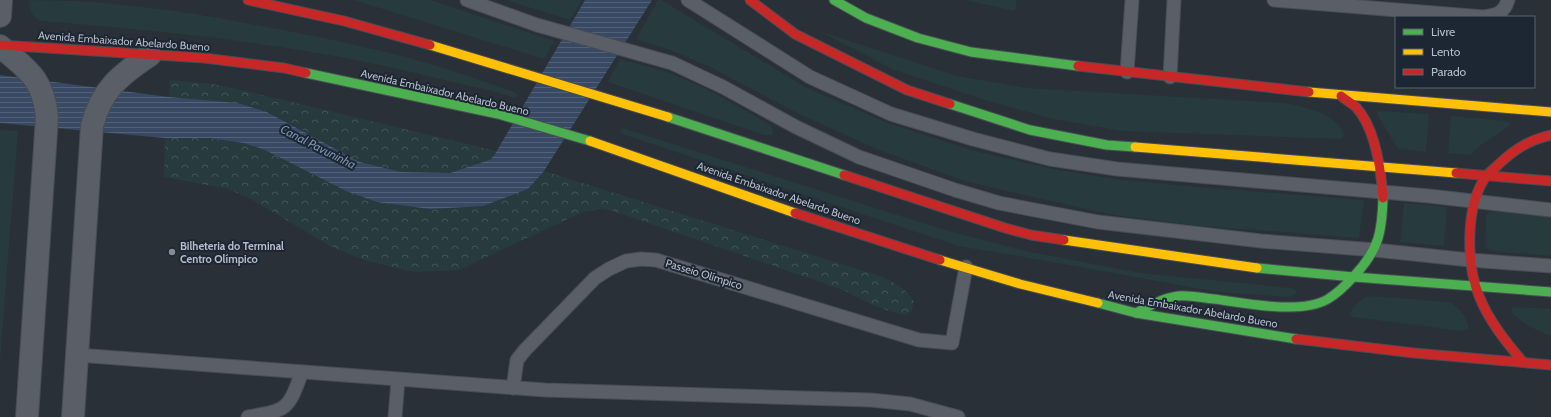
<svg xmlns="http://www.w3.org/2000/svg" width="1551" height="417" font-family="Cabin,sans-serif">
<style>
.grass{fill:#273a3e}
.forest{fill:url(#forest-crowns)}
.water{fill:url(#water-rules)}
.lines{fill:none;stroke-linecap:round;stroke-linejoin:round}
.lane-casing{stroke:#484c53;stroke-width:15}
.street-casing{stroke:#484c53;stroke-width:24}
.fast-casing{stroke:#484c55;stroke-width:11}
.slow-casing{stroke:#484c55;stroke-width:11}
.jam-casing{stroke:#484c55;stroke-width:11}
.lane{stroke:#5a5e66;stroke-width:13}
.street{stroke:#5a5e66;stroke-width:22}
.fast{stroke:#4caf50;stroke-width:9}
.slow{stroke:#ffc107;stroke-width:9}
.jam{stroke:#c62828;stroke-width:9}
.poi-dot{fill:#848b96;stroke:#1d2633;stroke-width:1.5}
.labels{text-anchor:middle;stroke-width:4;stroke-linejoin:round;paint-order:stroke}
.street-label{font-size:11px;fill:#b4bcc9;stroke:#1d2633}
.poi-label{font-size:11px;font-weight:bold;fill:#b4bcc9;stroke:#1d2633;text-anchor:start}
.water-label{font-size:12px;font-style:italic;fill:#7c92b1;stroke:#1d2633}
</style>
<defs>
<pattern id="forest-crowns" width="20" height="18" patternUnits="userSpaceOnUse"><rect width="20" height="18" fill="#273a3e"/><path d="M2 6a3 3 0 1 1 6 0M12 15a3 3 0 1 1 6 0" fill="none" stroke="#445559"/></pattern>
<pattern id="water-rules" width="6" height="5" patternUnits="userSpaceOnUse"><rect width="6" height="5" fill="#384963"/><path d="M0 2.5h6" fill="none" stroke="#526178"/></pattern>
</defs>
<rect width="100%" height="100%" fill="#2a3038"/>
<g class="grass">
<path d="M 30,0 C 100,0 172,9 240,22 C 301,33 361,45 420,61 C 452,70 484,82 515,92 L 518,96 L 515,98 C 490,89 462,85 436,78 C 307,45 174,32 42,21 C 32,18 30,11 29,2 Z"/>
<polygon points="354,0 430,0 554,41 544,59"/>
<polygon points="506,0 582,0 570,20"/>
<polygon points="658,0 661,0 807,88 888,123 971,150 1052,169 1115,179 1197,187 1364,200 1359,238 1191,225 1114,215 1046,200 965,181 879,150 799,114 710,67 673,51 636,39"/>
<polygon points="965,0 1017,0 1015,11"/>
<path d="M 819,31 L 957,76 L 1026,88 L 1284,103 C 1303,107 1339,113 1344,136 L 1341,139 L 1122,131 L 1053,119 L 985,100 L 892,69 Z"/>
<path d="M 620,59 L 667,72 L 707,89 L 769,124 C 772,127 775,130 772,135 L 764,135 L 608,82 Z"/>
<polygon points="1377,111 1429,114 1426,152 1398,149 1377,114"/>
<polygon points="1451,116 1507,121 1509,123 1509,126 1478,147 1471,155 1448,153"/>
<polygon points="622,128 945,230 1026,251 1140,273 1291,288 1298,292 1294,295 1287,297 1217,292 1041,260 958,246 622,134 620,130"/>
<polygon points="0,130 18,131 0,361"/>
<polygon points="1404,203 1447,207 1444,246 1400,242"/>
<polygon points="1498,210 1551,214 1551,256 1494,251 1485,247 1486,216 1489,212"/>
<path d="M 1370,296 L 1448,302 C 1457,305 1469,319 1468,329 L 1461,331 L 1353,317 L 1350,314 C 1352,305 1362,298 1370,296 Z"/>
<path d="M 1514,307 L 1551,309 L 1551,336 C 1537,331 1522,324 1512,312 L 1512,309 Z"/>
</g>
<g class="forest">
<polygon points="170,80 212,84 237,89 496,151 492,159 450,173 401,172 360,162 267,111 169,97"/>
<path d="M 165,138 L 209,138 L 244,143 L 265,150 L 346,191 L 373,200 L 430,209 L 528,189 L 544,171 L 883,277 C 895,283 908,290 914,302 L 911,312 L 906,315 C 883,312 861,299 841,289 L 613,211 L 601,209 L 583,212 L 459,270 L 414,272 L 364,260 L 330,246 L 251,199 L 228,189 L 164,177 Z"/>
</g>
<polygon class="water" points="585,0 652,0 544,171 528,189 483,206 430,209 377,202 346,191 265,150 244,143 209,138 165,138 0,123 0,75 169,97 237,103 267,112 360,162 401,172 450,173 492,159"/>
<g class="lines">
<g class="lane-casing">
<g id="lane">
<polyline points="467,0 537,25 672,63 723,87 796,127 859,157 955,190 999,203 1098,222 1261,241 1375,250 1470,260 1551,266"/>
<polyline points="688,0 810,77 891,114 973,139 1050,159 1117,169 1429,196 1551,210"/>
<path d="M 1274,0 L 1484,17 C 1497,15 1504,13 1508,0"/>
<polyline points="1127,72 1132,0"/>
<polyline points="1170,77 1174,0"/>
<polyline points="77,355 545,390 871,400 910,404 958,417"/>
<polyline points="513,388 517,360 525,350 595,278 609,269 626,261 641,259 656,260 919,340 952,343 966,267"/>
<path d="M 248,417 C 288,410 288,410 302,372"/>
<polyline points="395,417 398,380"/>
</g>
</g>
<g class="street-casing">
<g id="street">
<polyline points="0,16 1,0"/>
<path d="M 0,46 C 27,70 43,77 47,117 L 27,417"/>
<path d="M 73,417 L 92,126 C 101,90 120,75 150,55"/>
</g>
</g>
<g class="fast-casing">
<g id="fast">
<polyline points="834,0 866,18 918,38 971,52 1078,66"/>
<polyline points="306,73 498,114 590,141"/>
<polyline points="950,104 1030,130 1107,145 1135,147"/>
<polyline points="668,117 844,175"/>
<polyline points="1257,268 1354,277 1551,292"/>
<polyline points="1098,303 1136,313 1296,339"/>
<path d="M 1136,313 C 1149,306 1163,298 1178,296 C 1190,295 1202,298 1214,299 C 1245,303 1301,315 1328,299 C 1338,293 1347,284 1355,275 C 1379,249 1382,232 1383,198"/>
</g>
</g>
<g class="slow-casing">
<g id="slow">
<polyline points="430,45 668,117"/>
<polyline points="1309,92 1551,112"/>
<polyline points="590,141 795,213"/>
<polyline points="1135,147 1456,173"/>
<polyline points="1064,240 1257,268"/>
<polyline points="940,260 1020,284 1098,303"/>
</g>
</g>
<g class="jam-casing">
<g id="jam">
<polyline points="248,0 344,21 430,45"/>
<polyline points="750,0 795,34 907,90 950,104"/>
<polyline points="0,45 204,58 284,68 306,73"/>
<polyline points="1078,66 1309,92"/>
<path d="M 1341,96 C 1346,100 1351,103 1356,107 C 1376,129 1381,169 1383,198"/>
<polyline points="1456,173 1551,181"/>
<polyline points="844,175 1005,228 1031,235 1064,240"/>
<polyline points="795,213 940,260"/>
<polyline points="1296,339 1414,353 1551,365"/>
<path d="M 1523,362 C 1506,342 1489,321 1479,296 C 1466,263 1465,204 1487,175 C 1491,171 1495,168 1499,164 C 1515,149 1529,140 1551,135"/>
</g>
</g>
<use href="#lane" class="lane"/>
<use href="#street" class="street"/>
<use href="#fast" class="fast"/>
<use href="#slow" class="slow"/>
<use href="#jam" class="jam"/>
</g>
<circle class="poi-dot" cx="172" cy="252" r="4"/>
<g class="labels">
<g class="street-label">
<text transform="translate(124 41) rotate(4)" y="4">Avenida Embaixador Abelardo Bueno</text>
<text transform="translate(445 92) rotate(13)" y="4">Avenida Embaixador Abelardo Bueno</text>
<text transform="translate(779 193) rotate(19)" y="4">Avenida Embaixador Abelardo Bueno</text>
<text transform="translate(704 274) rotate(17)" y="4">Passeio Olímpico</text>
<text transform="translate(1193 309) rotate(10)" y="4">Avenida Embaixador Abelardo Bueno</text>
</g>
<g class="poi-label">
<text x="180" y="250">Bilheteria do Terminal<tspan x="180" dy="13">Centro Olímpico</tspan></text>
</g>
<g class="water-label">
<text transform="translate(318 147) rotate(27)" y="4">Canal Pavuninha</text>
</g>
</g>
<rect x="1395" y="16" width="140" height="72" fill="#1d2633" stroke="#59626f"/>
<rect x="1403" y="29" width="20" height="6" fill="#4caf50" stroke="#59626f"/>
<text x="1431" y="36" font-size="12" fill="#b4bcc9">Livre</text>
<rect x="1403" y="49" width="20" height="6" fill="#ffc107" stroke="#59626f"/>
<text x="1431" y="56" font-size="12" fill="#b4bcc9">Lento</text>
<rect x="1403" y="69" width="20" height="6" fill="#c62828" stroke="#59626f"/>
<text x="1431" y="76" font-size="12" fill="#b4bcc9">Parado</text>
</svg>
